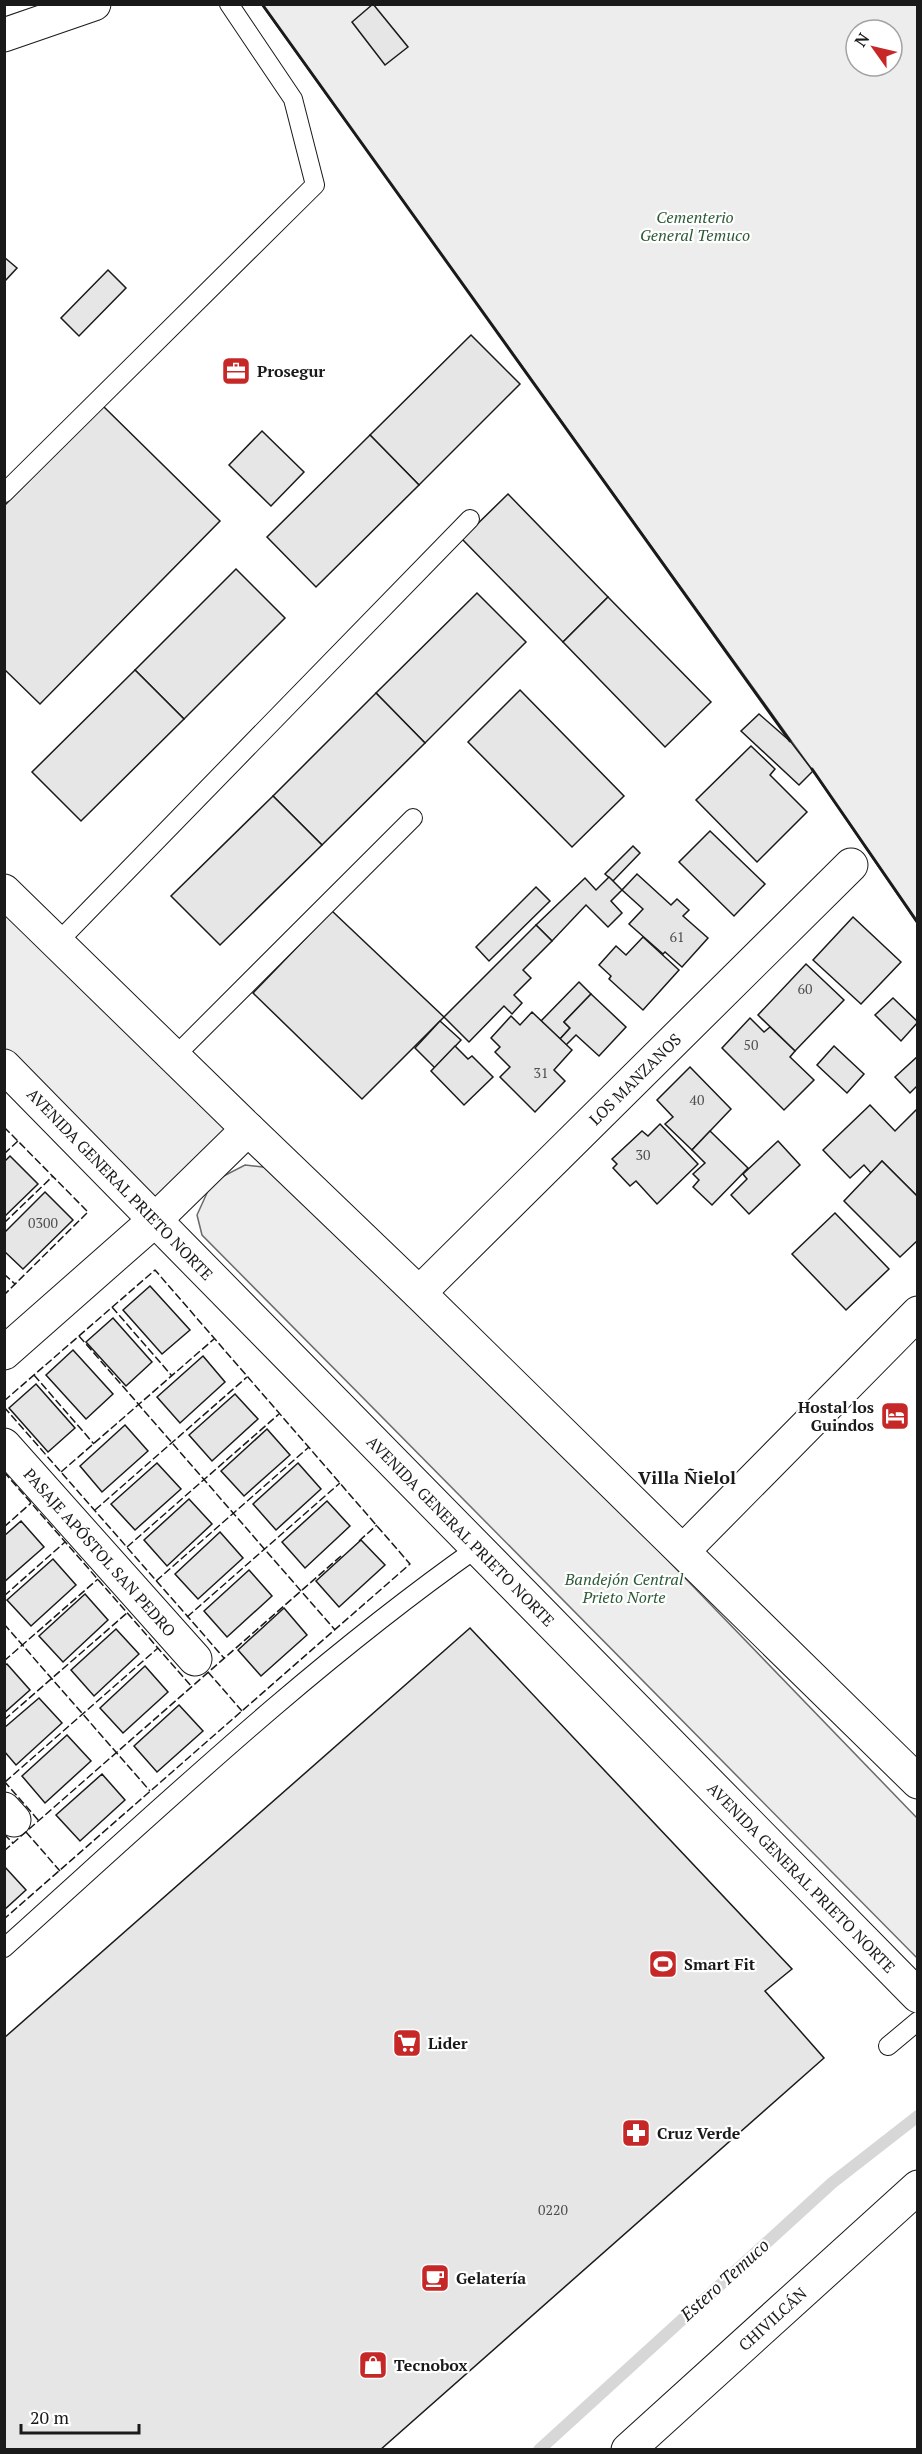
<svg xmlns="http://www.w3.org/2000/svg" width="922" height="2454" font-family="'PT Serif',serif">
<style>
.built{fill:#ededed;stroke:#6a6a6a;stroke-width:1.5;fill-rule:evenodd}
.lines{fill:none;stroke-linecap:round;stroke-linejoin:round}
.stream{stroke:#d7d7d7;stroke-width:12}
.building{fill:#e6e6e6;stroke:#1a1a1a;stroke-width:1.5}
.service-casing{stroke:#1a1a1a;stroke-width:20}
.minor-casing{stroke:#1a1a1a;stroke-width:35}
.tertiary-casing{stroke:#1a1a1a;stroke-width:35}
.service{stroke:#fff;stroke-width:18}
.minor{stroke:#fff;stroke-width:33}
.tertiary{stroke:#fff;stroke-width:33}
.fence{stroke:#1a1a1a;stroke-width:1.5;stroke-dasharray:8 3;stroke-linecap:butt}
.wall{stroke:#1a1a1a;stroke-width:3}
.labels{text-anchor:middle;stroke-width:4.5;stroke-linejoin:round;paint-order:stroke}
.number-label{font-size:14px;fill:#4d4d4d}
.park-label{font-size:16px;font-style:italic;fill:#2b5a34;stroke:#fff}
.poi-label{font-size:16px;font-weight:bold;fill:#1a1a1a;stroke:#fff;text-anchor:start}
.street-label{font-size:16px;fill:#1a1a1a;stroke:#fff}
.neighbourhood-label{font-size:18px;font-weight:bold;fill:#1a1a1a;stroke:#fff}
.water-label{font-size:18px;font-style:italic;fill:#1a1a1a;stroke:#fff}
</style>
<rect width="100%" height="100%" fill="#fff"/>
<g class="built">
<path d="M 262,5 L 917,5 L 917,923 L 813,771 ZM 856,30 L 892,30 L 892,66 L 856,66 Z"/>
<polygon points="4,907 231,1130 155,1203 5,1049"/>
<polygon points="245,1165 272,1168 629,1520 917,1818 917,1958 202,1235 197,1215 212,1182"/>
</g>
<g class="lines">
<polyline class="stream" points="539,2450 832,2183 918,2116"/>
</g>
<g class="building">
<polygon points="373,4 408,47 385,65 352,22"/>
<polygon points="4,257 17,268 4,282"/>
<polygon points="108,270 126,288 79,336 61,318"/>
<polygon points="471,335 520,384 419,485 370,435"/>
<polygon points="103,406 220,521 40,704 4,669 4,506"/>
<polygon points="262,431 304,472 271,506 229,465"/>
<polygon points="370,435 419,485 316,587 267,537"/>
<polygon points="508,494 608,597 563,642 462,539"/>
<polygon points="236,569 285,618 184,719 135,670"/>
<polygon points="477,593 526,642 425,743 376,693"/>
<polygon points="608,597 711,702 665,747 563,642"/>
<polygon points="135,670 184,719 81,821 32,772"/>
<polygon points="520,690 624,796 572,847 468,742"/>
<polygon points="376,693 425,743 322,845 273,796"/>
<polygon points="759,714 791,742 813,771 799,785 741,731"/>
<polygon points="751,746 775,769 770,775 807,812 757,862 696,800"/>
<polygon points="273,796 322,845 220,945 171,896"/>
<polygon points="710,831 765,884 734,916 679,862"/>
<polygon points="633,846 640,853 613,881 605,874"/>
<polygon points="637,874 671,905 677,899 689,910 683,916 708,938 682,967 665,952 663,954 629,924 643,909 622,890"/>
<polygon points="609,877 622,890 611,901 622,913 608,927 586,905 552,941 536,925 585,878 596,890"/>
<polygon points="536,887 550,901 489,961 476,947"/>
<polygon points="332,911 444,1017 362,1099 253,993"/>
<polygon points="853,917 901,962 861,1004 813,960"/>
<polygon points="536,925 552,941 523,970 531,978 514,995 522,1003 512,1014 504,1006 469,1042 444,1017"/>
<polygon points="643,937 679,970 643,1010 609,979 611,976 599,965 616,946 626,955"/>
<polygon points="806,964 844,1000 795,1051 758,1015"/>
<polygon points="579,982 591,994 564,1022 570,1028 560,1039 541,1021"/>
<polygon points="591,994 626,1027 599,1056 576,1035 566,1045 560,1039 570,1028 564,1022"/>
<polygon points="893,998 918,1022 901,1041 875,1015"/>
<polygon points="532,1012 572,1050 554,1070 565,1081 535,1112 500,1077 510,1067 495,1052 500,1047 491,1038 511,1016 520,1025"/>
<polygon points="750,1018 764,1032 770,1027 795,1051 790,1057 814,1080 784,1110 722,1048"/>
<polygon points="440,1021 461,1040 435,1068 415,1048"/>
<polygon points="455,1046 468,1059 472,1056 493,1077 464,1105 431,1071"/>
<polygon points="834,1046 864,1074 847,1093 817,1065"/>
<polygon points="918,1056 918,1085 910,1093 895,1077"/>
<polygon points="690,1067 731,1109 692,1150 665,1124 673,1117 657,1100"/>
<polygon points="870,1105 895,1131 918,1108 918,1197 882,1161 871,1173 864,1165 850,1178 823,1150"/>
<polygon points="660,1124 698,1164 657,1204 636,1181 630,1186 613,1168 617,1164 612,1159 642,1131 648,1136"/>
<polygon points="710,1131 748,1168 712,1205 693,1187 699,1180 693,1174 705,1163 692,1150"/>
<polygon points="778,1141 800,1165 749,1214 731,1195 747,1179 743,1174"/>
<polygon points="10,1156 38,1184 4,1217 4,1162"/>
<polygon points="882,1161 918,1197 918,1240 900,1257 844,1201"/>
<polygon points="45,1192 73,1220 23,1269 4,1251 4,1233"/>
<polygon points="835,1213 889,1269 846,1310 792,1254"/>
<polygon points="150,1286 190,1330 162,1354 123,1310"/>
<polygon points="113,1318 152,1362 126,1386 86,1342"/>
<polygon points="73,1350 113,1394 86,1419 46,1375"/>
<polygon points="203,1356 225,1382 180,1423 157,1397"/>
<polygon points="36,1384 75,1428 48,1452 9,1408"/>
<polygon points="235,1394 258,1419 212,1461 189,1435"/>
<polygon points="125,1425 148,1451 102,1492 80,1466"/>
<polygon points="267,1429 290,1455 244,1496 221,1471"/>
<polygon points="157,1463 181,1489 135,1530 111,1504"/>
<polygon points="298,1463 321,1489 276,1530 253,1504"/>
<polygon points="189,1499 212,1524 167,1566 144,1540"/>
<polygon points="327,1501 350,1526 305,1568 282,1542"/>
<polygon points="21,1521 44,1547 4,1582 4,1536"/>
<polygon points="220,1532 243,1558 198,1599 175,1574"/>
<polygon points="361,1540 385,1565 339,1607 316,1581"/>
<polygon points="53,1559 76,1585 31,1626 7,1600"/>
<polygon points="249,1570 272,1596 227,1637 204,1611"/>
<polygon points="85,1594 108,1620 63,1662 39,1636"/>
<polygon points="284,1608 307,1635 261,1676 238,1650"/>
<polygon points="470,1628 792,1969 765,1991 824,2058 380,2450 4,2450 4,2038"/>
<polygon points="116,1629 139,1654 94,1696 71,1670"/>
<polygon points="7,1664 30,1690 4,1713 4,1666"/>
<polygon points="145,1666 168,1692 123,1733 100,1708"/>
<polygon points="39,1698 62,1723 16,1765 4,1751 4,1728"/>
<polygon points="179,1705 203,1731 157,1772 134,1746"/>
<polygon points="67,1735 91,1761 45,1803 22,1776"/>
<polygon points="102,1774 125,1800 80,1841 56,1815"/>
<polygon points="4,1866 26,1890 4,1910"/>
</g>
<g class="lines">
<g class="service-casing">
<g id="service">
<polyline points="4,493 315,185 293,99 229,4"/>
<polyline points="57,943 470,519"/>
<polyline points="174,1057 413,818"/>
<path d="M 4,1948 C 158,1810 308,1667 477,1548"/>
<polyline points="888,2046 918,2021"/>
</g>
</g>
<g class="minor-casing">
<g id="minor">
<polyline points="4,35 94,4"/>
<polyline points="4,891 248,1129"/>
<polyline points="4,1066 155,1220"/>
<path id="s1" d="M 419,1293 L 851,865"/>
<path id="s2" d="M 4,1445 L 195,1659"/>
<polyline points="683,1551 918,1313"/>
<polyline points="4,1809 14,1820"/>
<path id="s3" d="M 628,2450 L 918,2187"/>
</g>
</g>
<g class="tertiary-casing">
<g id="tertiary">
<path id="s4" d="M 155,1220 L 918,1996"/>
<polyline points="4,1353 155,1220 248,1129 419,1293 918,1782"/>
</g>
</g>
<use href="#service" class="service"/>
<use href="#minor" class="minor"/>
<use href="#tertiary" class="tertiary"/>
<g class="fence">
<polyline points="4,1127 88,1212 4,1295"/>
<polyline points="4,1154 18,1141"/>
<polyline points="4,1223 53,1176"/>
<polyline points="4,1274 15,1284"/>
<polyline points="112,1307 172,1376"/>
<polyline points="79,1336 335,1630"/>
<polyline points="34,1375 94,1444"/>
<polyline points="4,1401 155,1270 410,1564 4,1919"/>
<polyline points="4,1407 224,1658"/>
<polyline points="4,1472 192,1687"/>
<polyline points="61,1472 214,1339"/>
<polyline points="95,1510 247,1377"/>
<polyline points="4,1527 31,1503"/>
<polyline points="359,1541 377,1525"/>
<polyline points="127,1547 279,1414"/>
<polyline points="156,1581 309,1447"/>
<polyline points="4,1596 65,1542"/>
<polyline points="187,1617 340,1483"/>
<polyline points="4,1624 150,1791"/>
<polyline points="4,1661 98,1579"/>
<polyline points="208,1672 242,1711"/>
<polyline points="4,1720 127,1613"/>
<polyline points="4,1781 39,1821"/>
<polyline points="5,1782 158,1648"/>
<polyline points="26,1832 60,1871"/>
<polyline points="4,1834 13,1843"/>
<polyline points="4,1851 341,1556"/>
</g>
<g class="wall">
<polyline points="262,4 790,741"/>
<polyline points="812,769 918,923"/>
</g>
</g>
<defs>
<g id="office-square" transform="scale(1.5)"><rect x="-9" y="-9" width="18" height="18" rx="4" fill="#c62828" stroke="#fff"/><path d="M-6-3h4V-5.5h4V-3h4V5H-6ZM-1-4.5V-3h2v-1.5ZM-6 0V1H6V0Z" fill="#fff"/></g>
<g id="hotel-square" transform="scale(1.5)"><rect x="-9" y="-9" width="18" height="18" rx="4" fill="#c62828" stroke="#fff"/><path d="M-6-4.5h1.5V1H6V5H4.5V3h-9V5H-6ZM-4 0a1.8 1.8 0 1 1 3.6 0ZM.5 0V-2.5h3Q6-2.5 6 0Z" fill="#fff"/></g>
<g id="stadium-square" transform="scale(1.5)"><rect x="-9" y="-9" width="18" height="18" rx="4" fill="#c62828" stroke="#fff"/><path d="M0-5a6.5 5 0 1 0 0 10a6.5 5 0 1 0 0-10ZM-3.5-1.8h7v3.6h-7Z" fill="#fff"/></g>
<g id="supermarket-square" transform="scale(1.5)"><rect x="-9" y="-9" width="18" height="18" rx="4" fill="#c62828" stroke="#fff"/><path d="M-6-5.5h2.5l.6 2H6L4.5 2H-2.5L-4.4-4H-6ZM-1.5 3.2a1.3 1.3 0 1 0 .1 0ZM3 3.2a1.3 1.3 0 1 0 .1 0Z" fill="#fff"/></g>
<g id="pharmacy-square" transform="scale(1.5)"><rect x="-9" y="-9" width="18" height="18" rx="4" fill="#c62828" stroke="#fff"/><path d="M-2-6h4v4h4v4h-4v4h-4v-4h-4v-4h4Z" fill="#fff"/></g>
<g id="cafe-square" transform="scale(1.5)"><rect x="-9" y="-9" width="18" height="18" rx="4" fill="#c62828" stroke="#fff"/><path d="M-5.5-4.5H6V0H3Q3 3.5 0 3.5H-2.5Q-5.5 3.5-5.5 0ZM3-3.2v2h1.7v-2ZM-6 4.5H4V6H-6Z" fill="#fff"/></g>
<g id="shop-square" transform="scale(1.5)"><rect x="-9" y="-9" width="18" height="18" rx="4" fill="#c62828" stroke="#fff"/><path d="M-5-2.5h2.3a2.7 3.5 0 0 1 5.4 0H5L5.5 6h-11ZM-1.5-2.5h3a1.5 2.3 0 0 0-3 0Z" fill="#fff"/></g>
</defs>
<g fill-rule="evenodd">
<use href="#office-square" x="236" y="371"/>
<use href="#hotel-square" x="895" y="1416"/>
<use href="#stadium-square" x="663" y="1964"/>
<use href="#supermarket-square" x="407" y="2043"/>
<use href="#pharmacy-square" x="636" y="2133"/>
<use href="#cafe-square" x="435" y="2278"/>
<use href="#shop-square" x="373" y="2365"/>
</g>
<g class="labels">
<g class="number-label">
<text x="677" y="942">61</text>
<text x="805" y="994">60</text>
<text x="751" y="1050">50</text>
<text x="541" y="1078">31</text>
<text x="697" y="1105">40</text>
<text x="643" y="1160">30</text>
<text x="43" y="1228">0300</text>
<text x="553" y="2215">0220</text>
</g>
<g class="park-label">
<text x="695" y="223">Cementerio<tspan x="695" dy="18">General Temuco</tspan></text>
<text x="624" y="1585">Bandejón Central<tspan x="624" dy="18">Prieto Norte</tspan></text>
</g>
<g class="poi-label">
<text x="257" y="377">Prosegur</text>
<text x="874" y="1413" text-anchor="end">Hostal los<tspan x="874" dy="18">Guindos</tspan></text>
<text x="684" y="1970">Smart Fit</text>
<text x="428" y="2049">Lider</text>
<text x="657" y="2139">Cruz Verde</text>
<text x="456" y="2284">Gelatería</text>
<text x="394" y="2371">Tecnobox</text>
</g>
<g class="street-label">
<text dy="6" stroke="none"><textPath href="#s1" startOffset="304">LOS MANZANOS</textPath></text>
<text transform="translate(120 1184) rotate(46)" y="6">AVENIDA GENERAL PRIETO NORTE</text>
<text dy="6" stroke="none"><textPath href="#s4" startOffset="436">AVENIDA GENERAL PRIETO NORTE</textPath></text>
<text dy="6" stroke="none"><textPath href="#s2" startOffset="144">PASAJE APÓSTOL SAN PEDRO</textPath></text>
<text dy="6" stroke="none"><textPath href="#s4" startOffset="922">AVENIDA GENERAL PRIETO NORTE</textPath></text>
<text dy="6" stroke="none"><textPath href="#s3" startOffset="195">CHIVILCÁN</textPath></text>
</g>
<g class="neighbourhood-label">
<text x="687" y="1484">Villa Ñielol</text>
</g>
<g class="water-label">
<text transform="translate(725 2280) rotate(-42)" y="6">Estero Temuco</text>
</g>
</g>
<rect width="922" height="2454" fill="none" stroke="#1a1a1a" stroke-width="12"/>
<g transform="translate(874 48) rotate(304)"><circle r="28" fill="#ffffff" stroke="#a3a3a3" stroke-width="1.5"/>
<path d="M0-4.5L10 22L0 15L-10 22Z" fill="#c62828"/>
<text y="-9" font-size="16" font-weight="bold" text-anchor="middle" fill="#1a1a1a">N</text>
</g>
<path d="M21 2424v9h118v-9" fill="none" stroke="#1a1a1a" stroke-width="3"/>
<text x="30" y="2424" font-size="18" fill="#1a1a1a" stroke="#ffffff" stroke-width="4.5" paint-order="stroke">20 m</text>
</svg>
